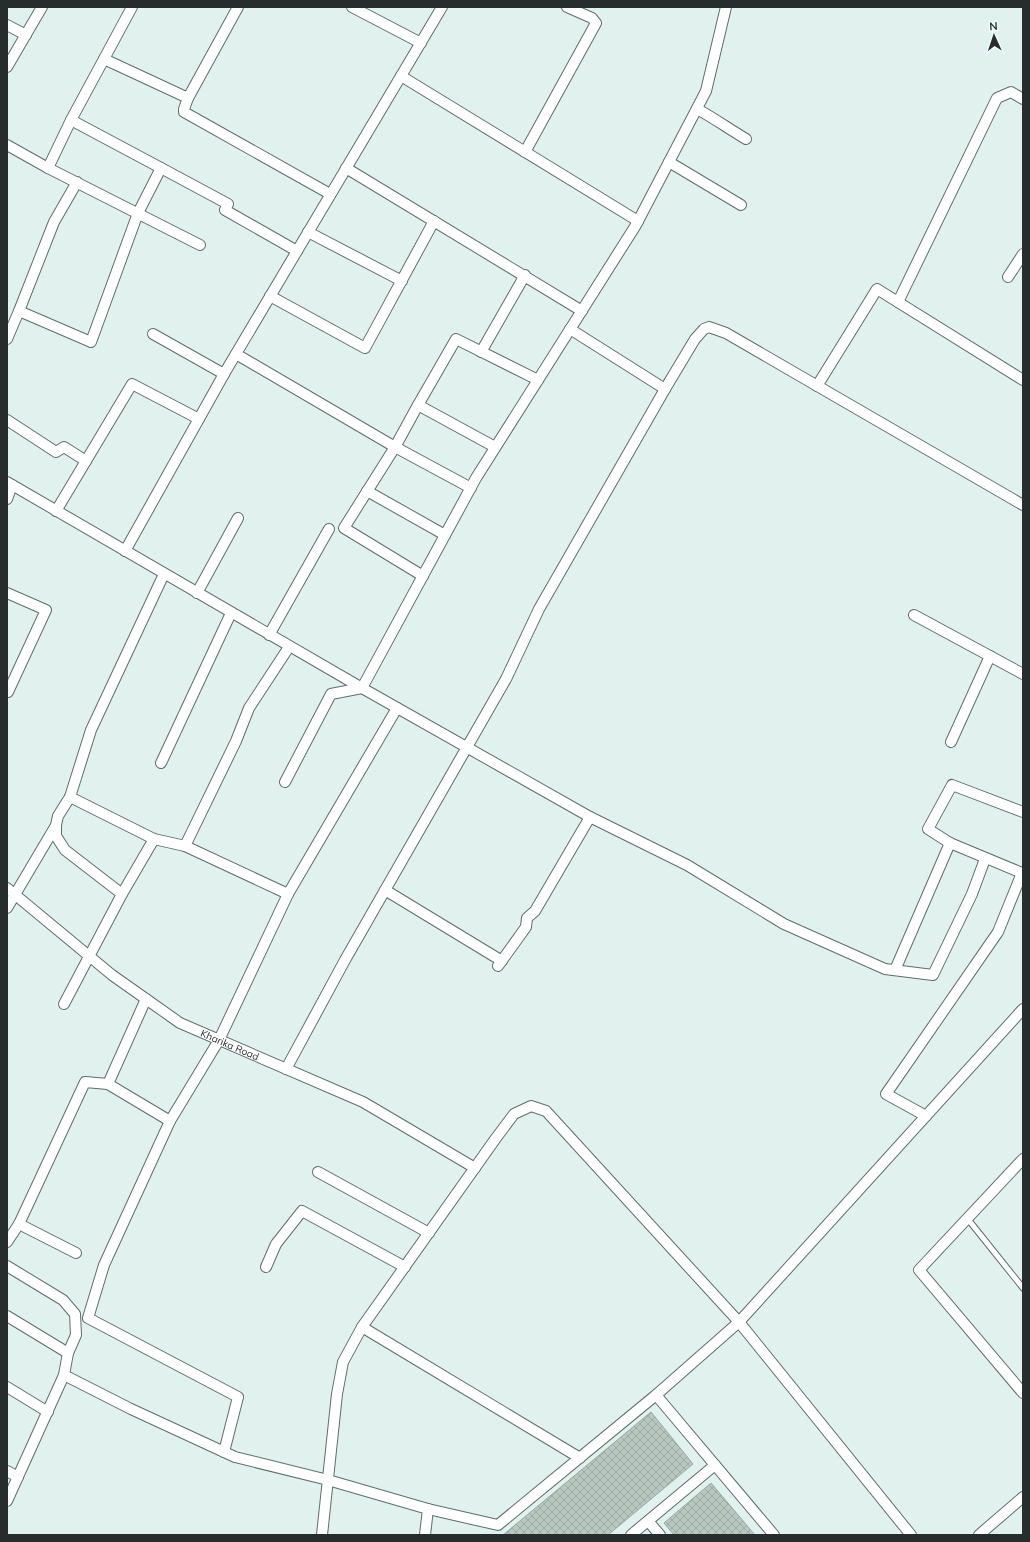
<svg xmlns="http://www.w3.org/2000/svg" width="1030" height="1542" font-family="Mulish,sans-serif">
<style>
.building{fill:url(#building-cross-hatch);stroke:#9aa8a1}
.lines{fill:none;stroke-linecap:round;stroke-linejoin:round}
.lane-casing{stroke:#5f6e6c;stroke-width:7}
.street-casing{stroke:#5f6e6c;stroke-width:12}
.lane{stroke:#fff;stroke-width:5}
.street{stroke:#fff;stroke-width:10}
.labels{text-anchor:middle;stroke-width:3;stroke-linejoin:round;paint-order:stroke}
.street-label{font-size:10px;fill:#272d2c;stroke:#edfefb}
</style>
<defs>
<pattern id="building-cross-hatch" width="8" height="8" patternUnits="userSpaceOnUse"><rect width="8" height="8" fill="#b8c7bf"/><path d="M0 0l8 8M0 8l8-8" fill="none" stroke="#9eaba4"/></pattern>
</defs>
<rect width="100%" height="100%" fill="#e0f1ee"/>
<g class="building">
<polygon points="651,1412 693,1464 608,1535 503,1535"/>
<polygon points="711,1483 755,1535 674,1535 664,1523"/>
</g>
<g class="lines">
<g class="lane-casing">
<polyline id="lane" points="967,1218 1023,1288"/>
</g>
<g class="street-casing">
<g id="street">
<polyline points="352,7 421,43"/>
<polyline points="7,25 26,35"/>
<polyline points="104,59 188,98 238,7"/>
<polyline points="7,67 42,7"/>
<polyline points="401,76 638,221"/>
<polyline points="188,98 184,109 184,112 330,194"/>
<path d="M 697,109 C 714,118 729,129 746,139"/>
<polyline points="71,120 132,7"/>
<polyline points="7,145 48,168 200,245"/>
<polyline points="525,152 596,23 592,18 567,7"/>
<polyline points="669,162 741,205"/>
<polyline points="48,168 71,120 161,168 138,213 91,342 19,311 54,222 77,182"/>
<polyline points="346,168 582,311"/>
<polyline points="308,232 402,281"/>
<polyline points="297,251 442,7"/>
<polyline points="1008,277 1023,254"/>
<polyline points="270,296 365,348 434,221"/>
<polyline points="898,302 997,98 1011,92 1023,99"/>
<polyline points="570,329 665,389"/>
<polyline points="153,334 224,374"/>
<polyline points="7,339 19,311"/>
<polyline points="481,352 525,275"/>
<polyline points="236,354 395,447 471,488"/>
<polyline points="817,386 877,289 1023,380"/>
<polyline points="418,405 456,339 538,380"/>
<polyline points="7,420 56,452 64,447 86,461"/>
<polyline points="7,482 362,688 590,817 687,865 784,924 885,969 933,975 972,894 985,859"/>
<polyline points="367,491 445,535"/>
<polyline points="7,499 12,485"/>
<polyline points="56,511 132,384 199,419"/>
<polyline points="125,551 224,374 297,251 225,210 228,204 161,168"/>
<polyline points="423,576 344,528 395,447 418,405 495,447"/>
<polyline points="7,593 46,610 8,692"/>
<polyline points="197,593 238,518"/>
<polyline points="914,615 1023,674"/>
<polyline points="269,635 329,529"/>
<polyline points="951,742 990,656"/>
<polyline points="161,763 231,613"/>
<polyline points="285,782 331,694 362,688 476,478 636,225 706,91 726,7"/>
<polyline points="70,797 154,839 185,846 288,894 219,1040 170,1121 104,1265 88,1318 238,1397 224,1452"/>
<polyline points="950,843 928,829 952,785 1023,812"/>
<polyline points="185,846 236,741 249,708 289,647"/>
<path id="s1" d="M 7,888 L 112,975 L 180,1023 L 363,1102 L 475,1168"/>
<polyline points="385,890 502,961"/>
<polyline points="122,894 65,850 56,836 56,825 58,816 70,797 91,730 164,574"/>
<polyline points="288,894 397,708"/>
<polyline points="7,908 55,827"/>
<polyline points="498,966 526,927 527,918 535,911 590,817"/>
<polyline points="895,970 950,843 1022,873 998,932 886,1094 926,1116"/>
<polyline points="146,999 108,1084 170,1121"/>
<polyline points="64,1004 122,894 154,839"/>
<polyline points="286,1069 345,960 506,679 539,609 665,389 695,339 704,329 709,327 726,333 1023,505"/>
<polyline points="1023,1159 919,1270 1023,1393"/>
<polyline points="318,1172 429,1233"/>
<polyline points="19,1224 85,1082 108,1084"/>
<polyline points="7,1242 19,1224 76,1253"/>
<polyline points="7,1266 63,1300 75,1314 76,1335 68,1353 64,1375"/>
<polyline points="266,1267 276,1244 302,1211 405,1267"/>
<polyline points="7,1316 68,1353"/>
<polyline points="362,1327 580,1458"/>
<polyline points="7,1387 48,1412"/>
<polyline points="656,1395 774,1535"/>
<polyline points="7,1471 18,1477"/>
<polyline points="7,1501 64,1375 131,1409 235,1457 328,1480 428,1509 498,1525 656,1395 739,1322 1023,1009"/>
<polyline points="648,1521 660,1535"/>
<polyline points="322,1535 337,1394 343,1362 362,1327 496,1138 514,1114 531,1106 546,1111 739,1322 911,1535"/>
<polyline points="425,1535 428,1509"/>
<polyline points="631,1535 715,1465"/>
<polyline points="979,1535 1023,1497"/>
</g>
</g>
<use href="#lane" class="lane"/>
<use href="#street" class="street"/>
</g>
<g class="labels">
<g class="street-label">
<text dy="4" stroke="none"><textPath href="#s1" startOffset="274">Kharika Road</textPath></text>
</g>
</g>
<rect width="1030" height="1542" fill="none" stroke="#272d2c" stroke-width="16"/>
<g transform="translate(994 36) rotate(357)" stroke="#edfefb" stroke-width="3" paint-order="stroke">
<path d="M0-3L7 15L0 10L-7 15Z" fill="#272d2c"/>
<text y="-6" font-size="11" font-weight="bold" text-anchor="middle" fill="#272d2c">N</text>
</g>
</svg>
